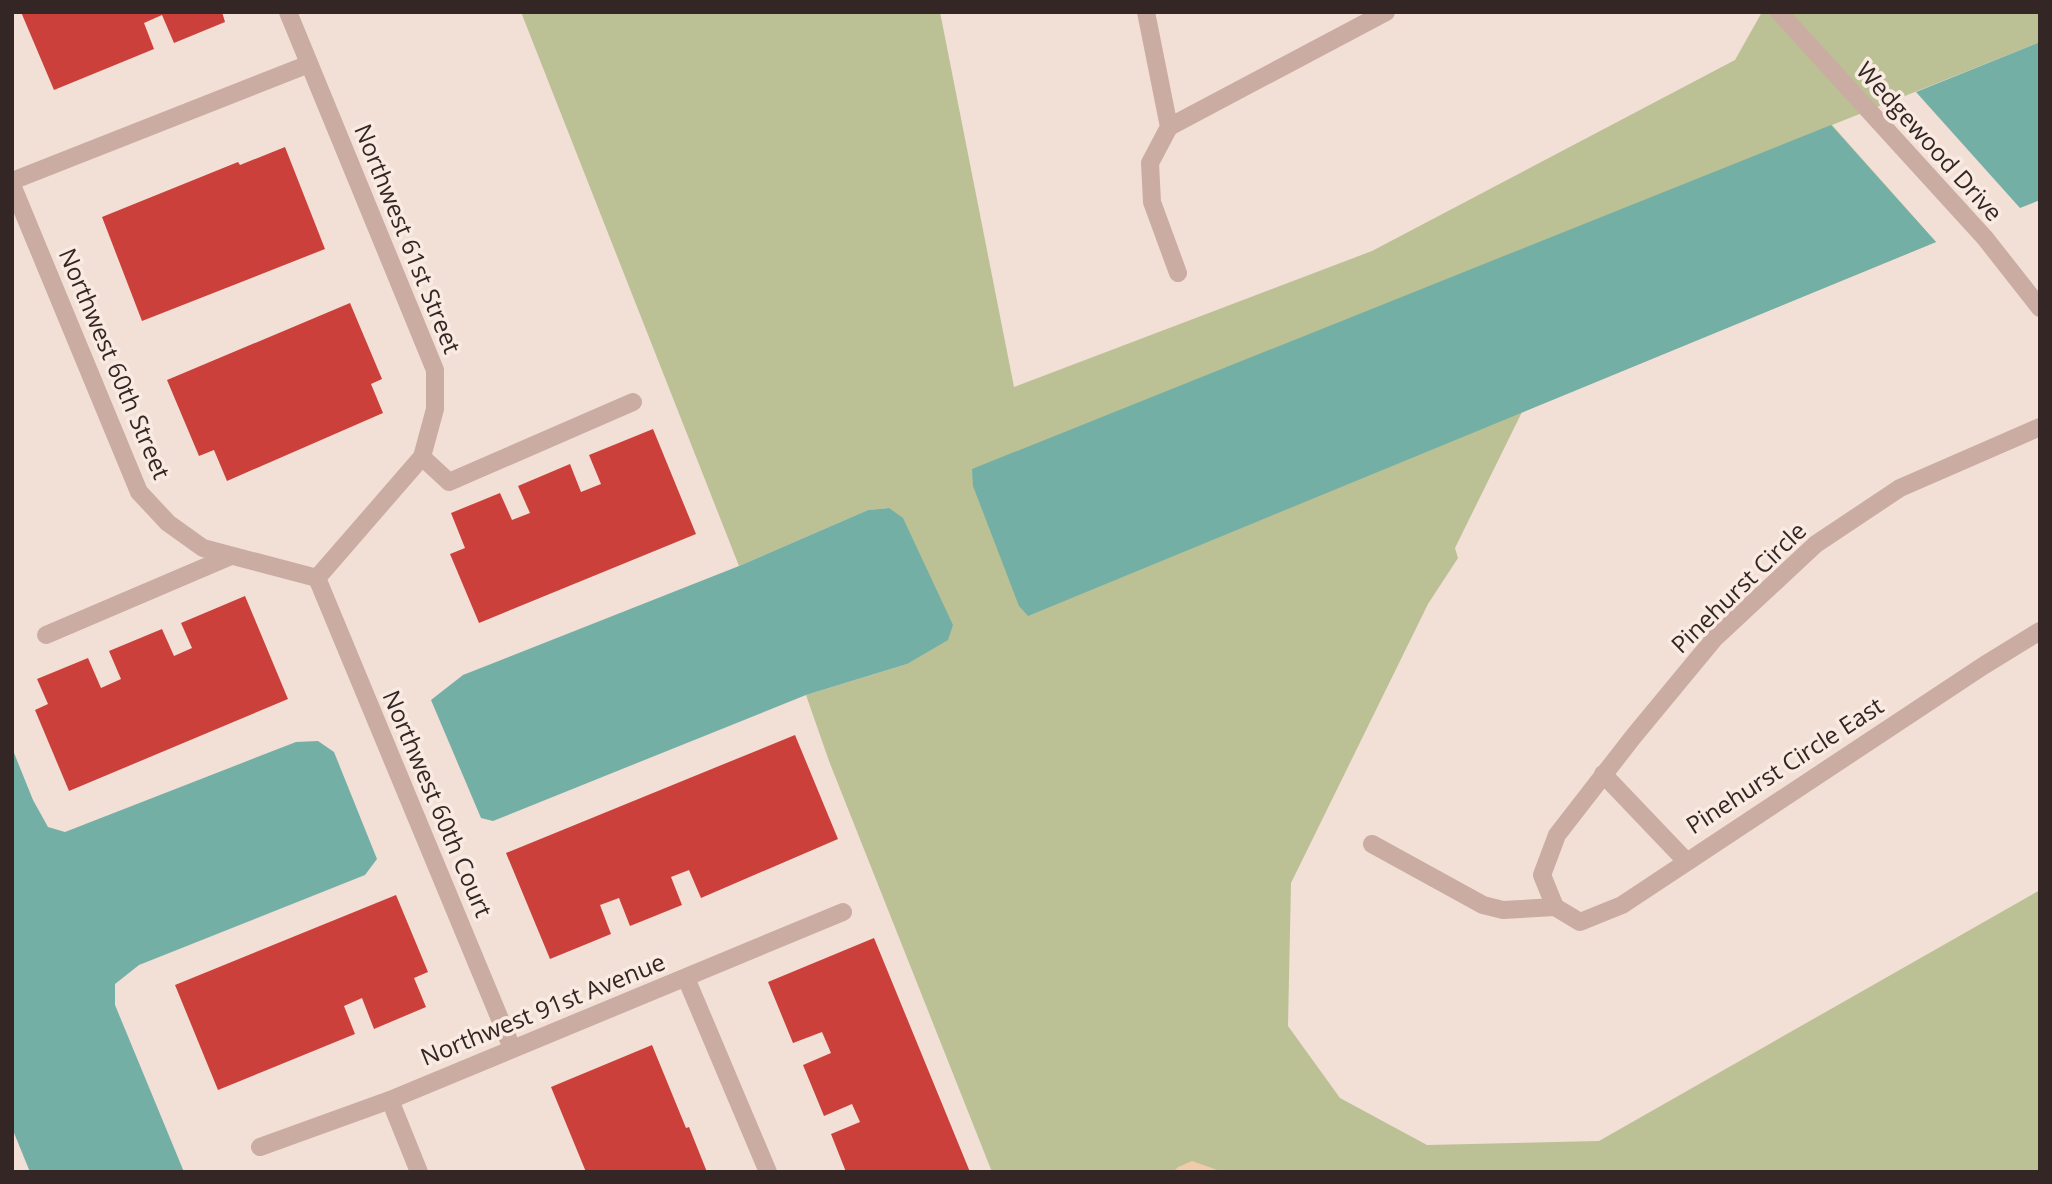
<svg xmlns="http://www.w3.org/2000/svg" width="2052" height="1184" font-family="'Open Sans',sans-serif">
<style>
.green{fill:#bbc195}
.sand{fill:#f0caa9}
.water{fill:#74afa6}
.building{fill:#cb403a}
.lines{fill:none;stroke-linecap:round;stroke-linejoin:round}
.minor{stroke:#caaca2;stroke-width:18}
.labels{text-anchor:middle;stroke-width:7;stroke-linejoin:round;paint-order:stroke}
.street-label{font-size:24px;fill:#342624;stroke:#f9eae2}
</style>
<rect width="100%" height="100%" fill="#f2dfd6"/>
<polygon class="green" points="521,12 940,12 1014,387 1372,251 1735,60 1762,12 2040,12 2040,42 1832,125 1936,242 1522,412 1455,548 1458,558 1428,604 1291,883 1288,1026 1340,1098 1427,1145 1599,1141 2040,890 2040,1172 992,1172 829,761 806,695 907,664 889,508 868,510 739,566"/>
<polygon class="sand" points="1192,1161 1223,1172 1173,1172 1178,1167"/>
<g class="water">
<polygon points="2040,42 2040,200 2020,208 1916,92"/>
<polygon points="1831,125 1936,242 1028,616 1019,606 973,486 972,469"/>
<polygon points="889,508 903,518 953,625 948,640 907,664 806,695 493,821 481,818 431,700 463,675 739,566 868,510"/>
<polygon points="318,741 334,752 377,859 365,875 139,965 115,984 115,1005 184,1172 30,1172 12,1128 12,748 33,800 48,827 65,832 296,742"/>
</g>
<g class="building">
<polygon points="21,12 222,12 225,22 174,43 162,15 144,23 154,49 54,90"/>
<polygon points="285,147 325,249 142,321 102,217 238,162 240,165"/>
<polygon points="350,303 382,379 371,384 383,413 227,481 214,450 199,456 167,380"/>
<polygon points="653,429 696,534 479,623 450,554 465,548 451,513 500,493 512,520 530,513 518,486 570,464 581,492 601,484 589,455"/>
<polygon points="245,596 288,699 69,791 35,710 48,704 37,679 88,658 101,688 121,679 109,651 162,629 174,656 192,648 181,623"/>
<polygon points="795,735 838,839 701,898 689,870 671,877 682,905 630,926 619,898 600,905 611,934 550,959 506,853"/>
<polygon points="396,895 428,972 414,978 426,1007 374,1029 362,998 344,1006 355,1034 218,1090 175,985"/>
<polygon points="874,938 970,1172 846,1172 831,1134 860,1122 852,1104 824,1116 803,1065 831,1053 822,1032 793,1043 768,982"/>
<polygon points="652,1045 686,1128 689,1127 707,1172 586,1172 551,1087"/>
</g>
<g class="lines">
<g class="minor">
<polyline points="288,12 435,370 435,409 422,457 317,578"/>
<polyline points="1146,12 1169,127 1150,163 1152,202 1178,273"/>
<polyline points="1779,12 1985,238 2040,308"/>
<polyline points="1169,127 1386,12"/>
<polyline points="12,181 309,64"/>
<polyline points="12,185 139,492 168,523 203,548 317,578"/>
<polyline points="422,457 449,482 633,402"/>
<polyline points="317,578 512,1048"/>
<polyline points="46,635 231,556"/>
<polyline points="1603,774 1686,861"/>
<polyline points="1372,844 1483,905 1503,910 1555,907"/>
<polyline points="1555,907 1542,875 1557,835 1633,737 1714,639 1816,544 1900,488 2040,427"/>
<polyline points="1555,907 1580,922 1622,905 1983,666 2040,631"/>
<polyline points="686,978 768,1172"/>
<polyline points="390,1100 419,1172"/>
<polyline points="260,1147 390,1100 843,912"/>
</g>
</g>
<g class="labels">
<g class="street-label">
<text transform="translate(1929 142) rotate(48)" y="8">Wedgewood Drive</text>
<text transform="translate(407 239) rotate(68)" y="8">Northwest 61st Street</text>
<text transform="translate(114 364) rotate(67)" y="8">Northwest 60th Street</text>
<text transform="translate(1739 588) rotate(-44)" y="8">Pinehurst Circle</text>
<text transform="translate(1785 766) rotate(-33)" y="8">Pinehurst Circle East</text>
<text transform="translate(437 804) rotate(67)" y="8">Northwest 60th Court</text>
<text transform="translate(543 1010) rotate(-22)" y="8">Northwest 91st Avenue</text>
</g>
</g>
<rect width="2052" height="1184" fill="none" stroke="#342624" stroke-width="28"/>
</svg>
